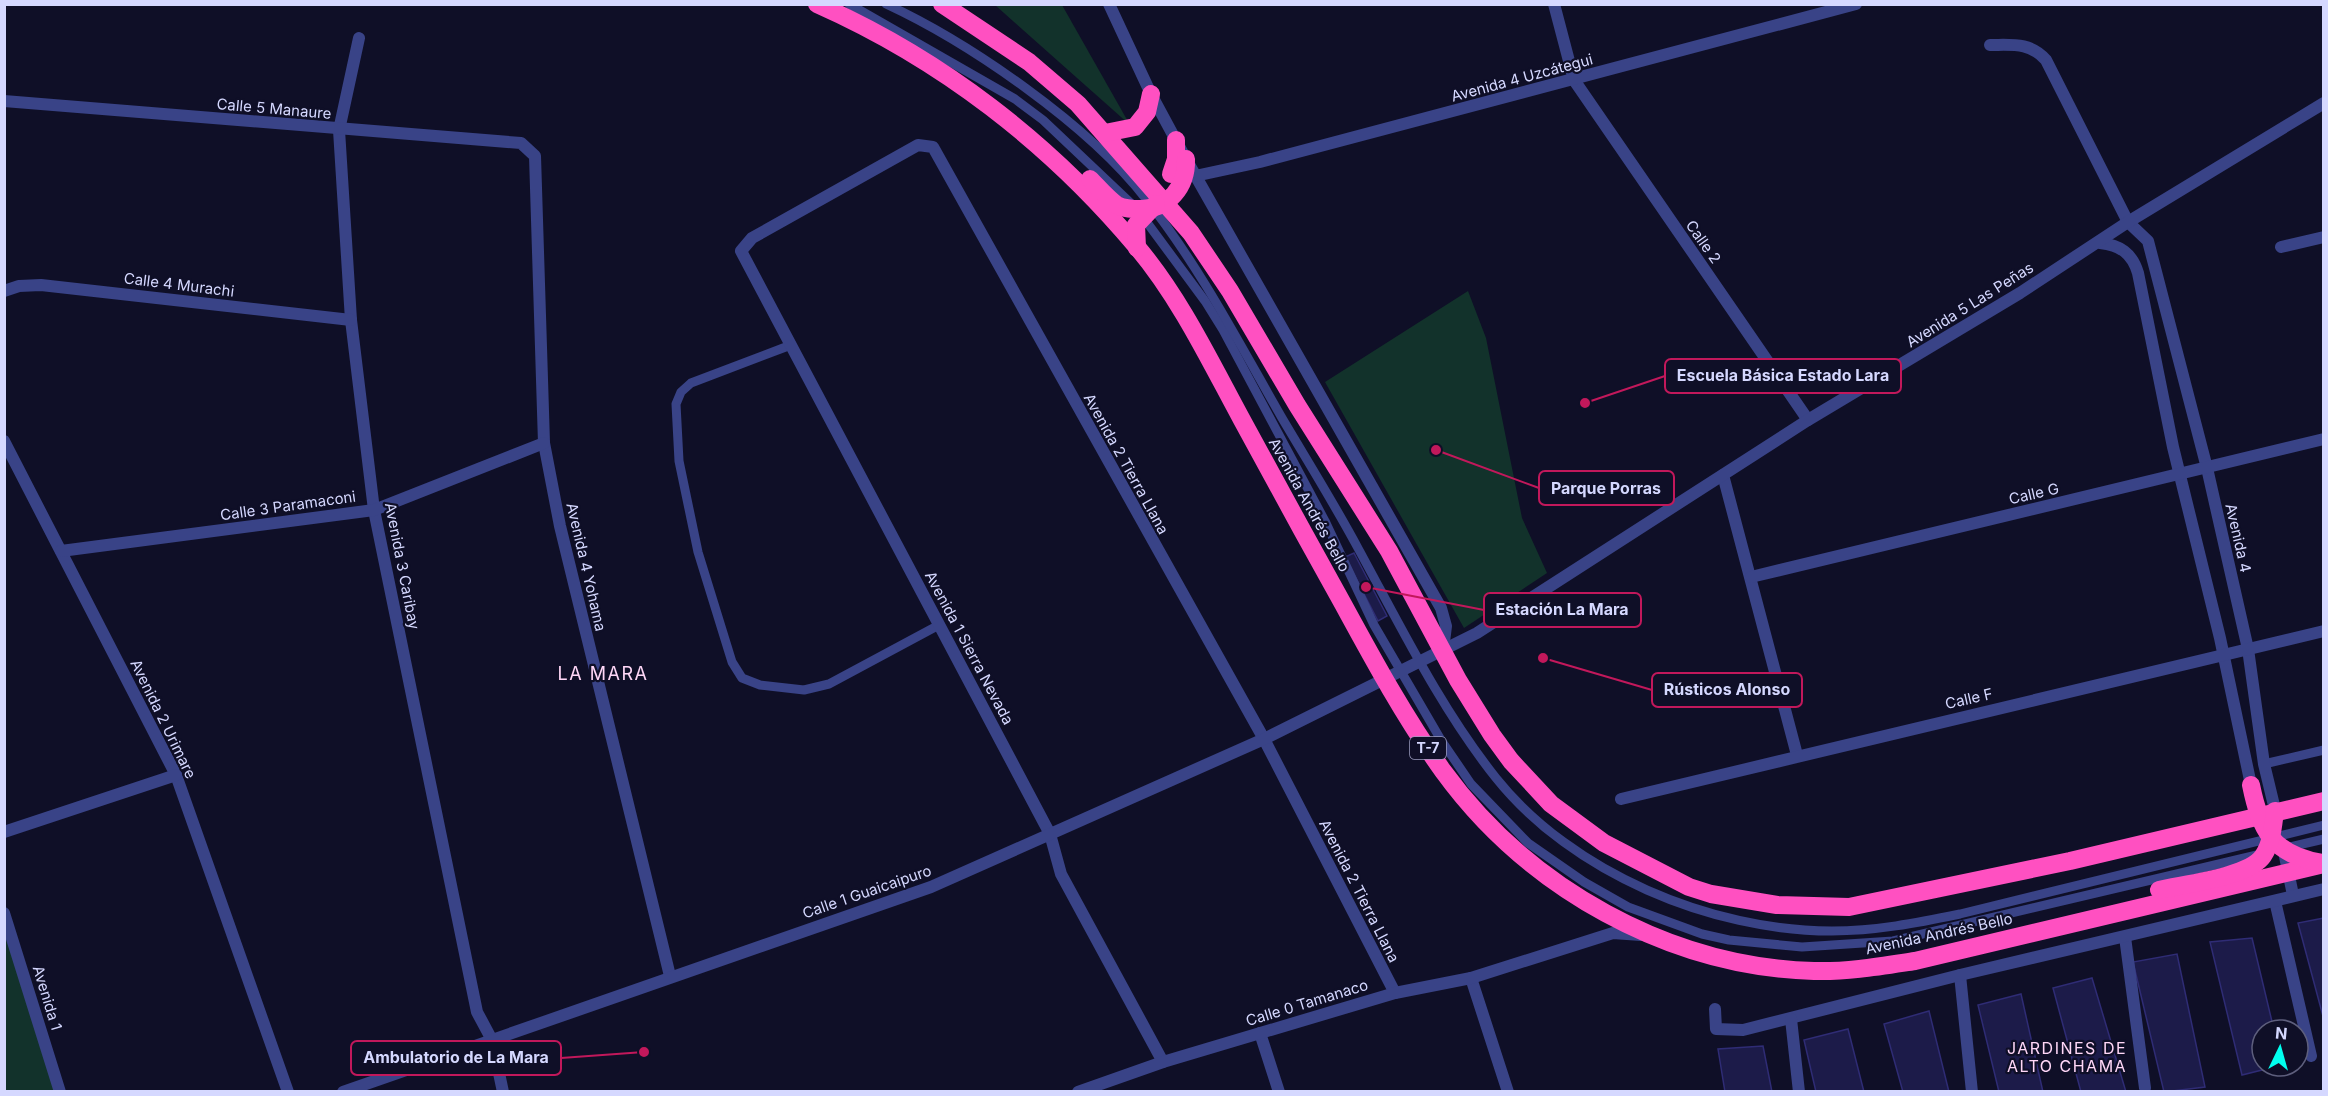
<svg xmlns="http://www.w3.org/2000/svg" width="2328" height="1096" font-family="Inter,sans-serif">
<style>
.green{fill:#12322b}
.building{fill:#1c1b49;stroke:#2f2c75;stroke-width:1.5}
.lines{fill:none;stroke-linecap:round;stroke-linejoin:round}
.lane{stroke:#394387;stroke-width:9}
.street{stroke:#394387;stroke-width:12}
.highway{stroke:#ff50c1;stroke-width:18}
.labels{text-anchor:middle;stroke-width:4.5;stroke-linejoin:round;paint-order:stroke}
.shield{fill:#0f0f27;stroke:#9a9cbe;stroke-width:1.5}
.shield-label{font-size:14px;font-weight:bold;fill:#d5d8ff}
.street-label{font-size:15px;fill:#d5d8ff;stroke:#0f0f27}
.neighbourhood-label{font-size:16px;letter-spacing:1.5px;fill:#ffd7f7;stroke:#0f0f27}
.quarter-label{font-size:18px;letter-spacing:1.5px;fill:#ffd7f7;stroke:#0f0f27}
.leader{fill:none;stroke:#c2185b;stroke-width:2}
.callout-dot{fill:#c2185b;stroke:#0f0f27;stroke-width:2}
.callout{fill:#0f0f27;stroke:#c2185b;stroke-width:2}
.callout-label{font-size:16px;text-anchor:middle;font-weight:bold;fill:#d5d8ff}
</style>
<rect width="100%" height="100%" fill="#0f0f27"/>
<g class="green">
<polygon points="995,5 1062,5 1130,125"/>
<polygon points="1468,291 1486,338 1522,518 1547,573 1464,628 1325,382"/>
<polygon points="5,922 59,1091 5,1091"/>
</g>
<g class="building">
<polygon points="1354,553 1387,616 1378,621 1345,557"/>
<polygon points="2324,918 2324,1020 2298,923"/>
<polygon points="2252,938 2274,1030 2262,1030 2262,1066 2278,1066 2242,1075 2210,942"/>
<polygon points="2177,954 2205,1087 2164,1092 2133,962"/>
<polygon points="2092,978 2126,1092 2081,1092 2053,988"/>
<polygon points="2021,994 2043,1092 1999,1092 1978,1005"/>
<polygon points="1929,1011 1949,1092 1903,1092 1884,1024"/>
<polygon points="1848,1029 1864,1092 1816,1092 1804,1040"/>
<polygon points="1763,1046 1772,1092 1725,1092 1718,1049"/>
</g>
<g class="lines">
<g class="lane">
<polyline points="849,4 1015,99 1043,120 1137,209 1205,301 1223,330 1325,521 1374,625 1441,740 1471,784 1528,843 1584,882 1628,907 1702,934 1729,940 1802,947 1893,941 2257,855"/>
<path d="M 886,4 C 970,43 1089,125 1146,199 C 1200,267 1239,343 1282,418 C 1308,462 1335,505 1359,550 C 1401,627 1441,709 1496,778 C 1572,873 1711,931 1832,931 C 1875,931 1917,923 1960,914 L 2324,825"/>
<polyline points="791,345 691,383 681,392 676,404 679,461 698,552 732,662 742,678 760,685 804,690 829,684 939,625"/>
<polyline points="2264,764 2324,750"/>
<polyline points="2285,848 2324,839"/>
</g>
<g class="street">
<polyline points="1109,4 1151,94 1186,159 1441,608 1446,626 1443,650"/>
<polyline points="1554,4 1574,80 1808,420"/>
<polyline points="359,38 339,130 351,320 374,510 477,1012 492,1040 503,1092"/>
<path d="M 1990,45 C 2012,45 2030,42 2046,60 L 2128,222 L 2148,241 L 2207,468 L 2248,649 L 2264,764 L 2277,818"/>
<polyline points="4,101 521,143 535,156 544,443 560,526 670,976"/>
<polyline points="1195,176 1260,162 1856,4"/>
<path d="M 2100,243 C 2120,245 2132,253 2138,273 L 2173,447 L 2220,638 L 2251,785"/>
<polyline points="2281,247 2324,237"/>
<polyline points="4,291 19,286 41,285 351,320"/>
<polyline points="4,441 176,775 288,1092"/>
<polyline points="1723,475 1797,755"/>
<polyline points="61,551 374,510 544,443"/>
<polyline points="1751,577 2324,439"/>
<polyline points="1621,799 2324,631"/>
<polyline points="4,832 176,775"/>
<polyline points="2283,847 2293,895"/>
<polyline points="2275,901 2311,1056"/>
<polyline points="4,913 60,1092"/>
<polyline points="2125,937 2145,1088"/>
<polyline points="1960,975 1972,1092"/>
<polyline points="1471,978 1508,1092"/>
<polyline points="1715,1009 1716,1029 1743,1030 1960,975 2324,889"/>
<polyline points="1791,1019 1799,1092"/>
<polyline points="1260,1033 1279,1092"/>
<polyline points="1163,1062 1061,874 1050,834 741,251 752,238 918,145 933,147 1264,739 1395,993"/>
<polyline points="343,1092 931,887 1264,739 1477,633 1808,420 2020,293 2128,222 2324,103"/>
<polyline points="1078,1092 1163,1062 1395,993 1471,978 1613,933 1641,935"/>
</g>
<g class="highway">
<path d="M 817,4 C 941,59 1050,143 1137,247 C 1180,298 1210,361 1242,420 C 1275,481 1309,543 1343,604 C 1374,661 1405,718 1443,771 C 1528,888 1669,967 1814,971 C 1848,972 1882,966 1915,961 L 2324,864"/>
<polyline points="942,4 1029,62 1078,104 1191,233 1230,291 1297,405 1389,551 1458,680 1492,735 1511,761 1551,804 1604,843 1689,887 1711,894 1777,905 1849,907 2070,861 2324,801"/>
<polyline points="1105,133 1135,127 1147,112 1151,94"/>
<polyline points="1171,174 1176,159 1176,140"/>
<path d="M 1090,179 C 1098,187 1107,198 1117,205 C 1124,209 1133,209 1141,209 C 1168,209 1187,187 1186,159"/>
<polyline points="1137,248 1136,225 1156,204"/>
<path d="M 2251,785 C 2260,829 2272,855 2322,863"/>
<path d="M 2159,890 C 2184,884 2249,877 2263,856 C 2272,843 2273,826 2275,811"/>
</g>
</g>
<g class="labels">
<rect class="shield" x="1410" y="737" width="36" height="22" rx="4.5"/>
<g class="shield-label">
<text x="1428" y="753">T-7</text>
</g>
<g class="street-label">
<text transform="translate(1522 78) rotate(-15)" y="5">Avenida 4 Uzcátegui</text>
<text transform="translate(274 109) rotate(5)" y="5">Calle 5 Manaure</text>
<text transform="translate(1703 242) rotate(55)" y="5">Calle 2</text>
<text transform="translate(179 285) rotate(7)" y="5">Calle 4 Murachi</text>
<text transform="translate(1970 305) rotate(-32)" y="5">Avenida 5 Las Peñas</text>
<text transform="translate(1126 464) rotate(61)" y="5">Avenida 2 Tierra Llana</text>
<text transform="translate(2034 494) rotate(-13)" y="5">Calle G</text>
<text transform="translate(1309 505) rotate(61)" y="5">Avenida Andrés Bello</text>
<text transform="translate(288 506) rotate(-8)" y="5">Calle 3 Paramaconi</text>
<text transform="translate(2238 538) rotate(77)" y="5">Avenida 4</text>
<text transform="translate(402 566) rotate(79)" y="5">Avenida 3 Caribay</text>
<text transform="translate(586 567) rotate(77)" y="5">Avenida 4 Yohama</text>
<text transform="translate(969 648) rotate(62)" y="5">Avenida 1 Sierra Nevada</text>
<text transform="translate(1969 699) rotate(-13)" y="5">Calle F</text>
<text transform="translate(163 719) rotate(64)" y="5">Avenida 2 Urimare</text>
<text transform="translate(1359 891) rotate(63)" y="5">Avenida 2 Tierra Llana</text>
<text transform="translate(867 892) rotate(-19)" y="5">Calle 1 Guaicaipuro</text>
<text transform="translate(1939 934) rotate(-12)" y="5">Avenida Andrés Bello</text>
<text transform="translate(47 998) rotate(73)" y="5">Avenida 1</text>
<text transform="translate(1307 1003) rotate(-17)" y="5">Calle 0 Tamanaco</text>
</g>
<g class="neighbourhood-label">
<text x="2067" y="1054">JARDINES DE<tspan x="2067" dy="18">ALTO CHAMA</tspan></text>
</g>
<g class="quarter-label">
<text x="603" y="680">LA MARA</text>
</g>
</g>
<path class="leader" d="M1585 403L1665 376M1436 450L1539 488M1366 587L1484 610M1543 658L1652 690M644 1052L561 1058"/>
<g class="callout-dot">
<circle cx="1585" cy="403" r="6"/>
<circle cx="1436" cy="450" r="6"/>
<circle cx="1366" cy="587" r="6"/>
<circle cx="1543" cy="658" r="6"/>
<circle cx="644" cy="1052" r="6"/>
</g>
<g class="callout">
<rect x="1665" y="359" width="236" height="34" rx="6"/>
<rect x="1539" y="471" width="135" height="34" rx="6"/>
<rect x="1484" y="593" width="157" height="34" rx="6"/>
<rect x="1652" y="673" width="150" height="34" rx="6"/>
<rect x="351" y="1041" width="210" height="34" rx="6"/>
</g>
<g class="callout-label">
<text x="1783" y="381">Escuela Básica Estado Lara</text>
<text x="1606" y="494">Parque Porras</text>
<text x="1562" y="615">Estación La Mara</text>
<text x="1727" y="695">Rústicos Alonso</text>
<text x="456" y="1063">Ambulatorio de La Mara</text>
</g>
<rect width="2328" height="1096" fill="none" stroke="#d5d8ff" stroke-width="12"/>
<g transform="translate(2280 1048) rotate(5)"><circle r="28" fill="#0f0f27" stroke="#5e5f7d" stroke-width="1.5"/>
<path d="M0-4.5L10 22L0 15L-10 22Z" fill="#01ffef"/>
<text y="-9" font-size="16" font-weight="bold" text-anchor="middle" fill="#d5d8ff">N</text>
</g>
</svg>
